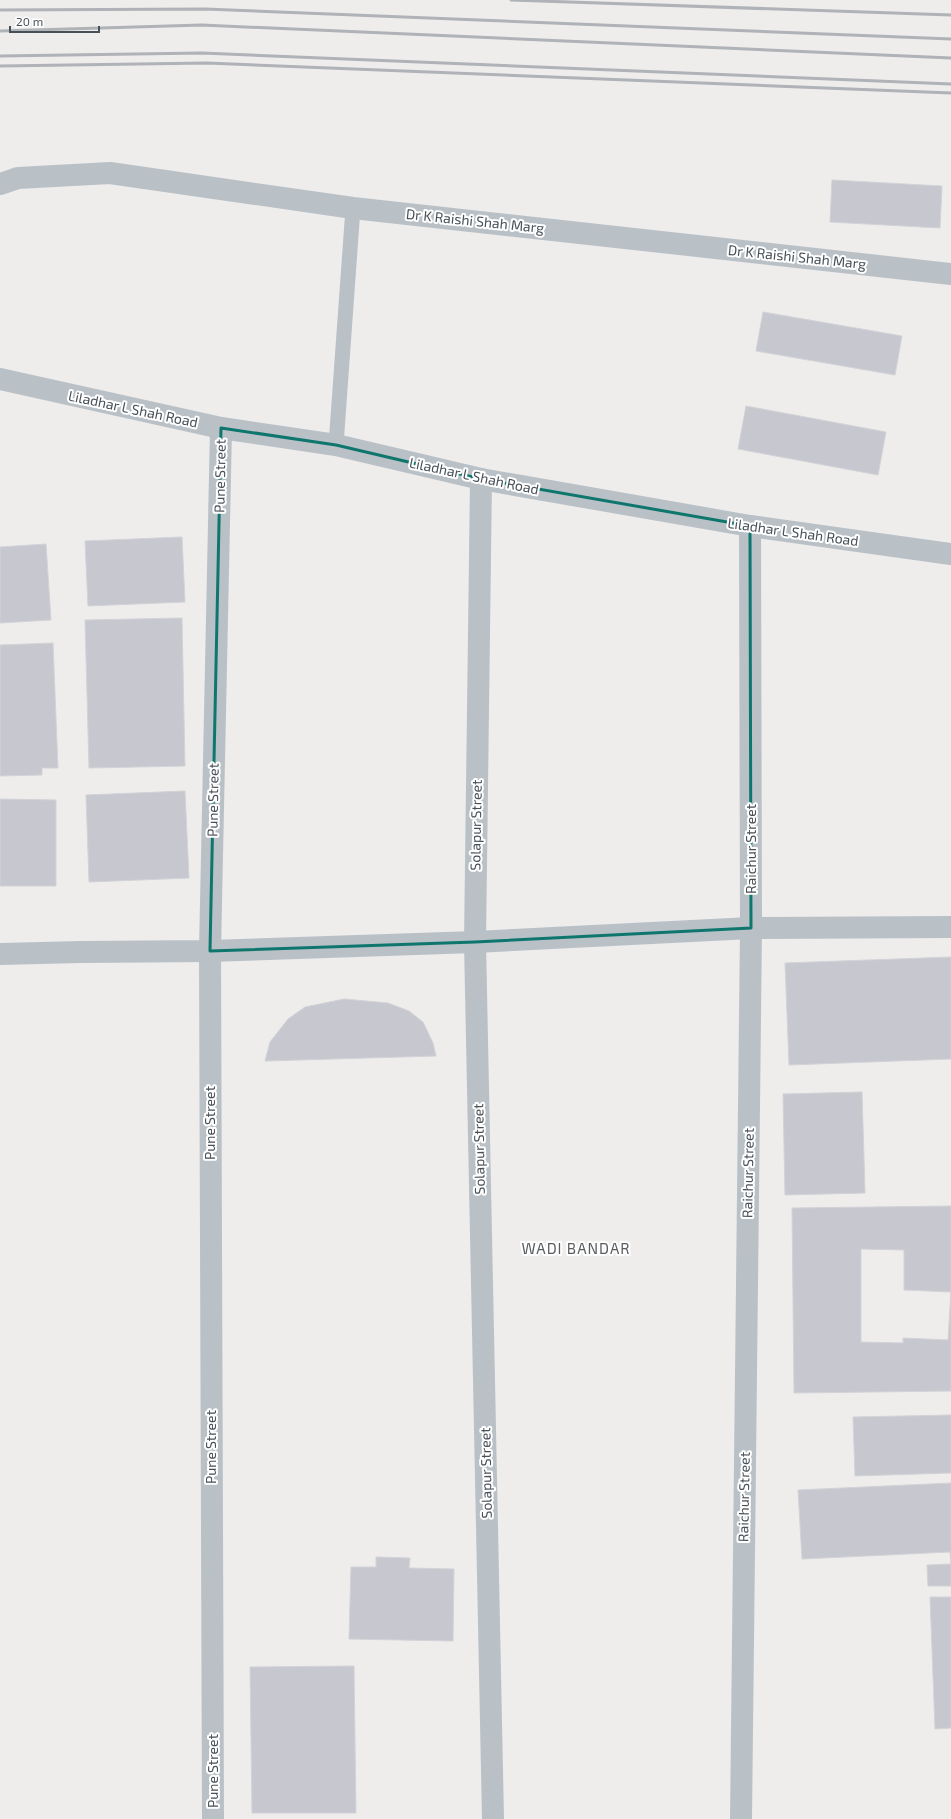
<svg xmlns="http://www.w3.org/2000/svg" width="951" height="1819" font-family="'Exo 2',sans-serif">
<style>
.building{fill:#c7c8cf;stroke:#d1d3d7}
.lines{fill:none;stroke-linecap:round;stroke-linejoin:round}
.lane{stroke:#b9c1c7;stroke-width:15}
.street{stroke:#b9c1c7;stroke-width:22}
.rail{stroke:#afb2b6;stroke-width:3}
.marked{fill:none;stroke:#0f766e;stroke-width:3;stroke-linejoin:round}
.labels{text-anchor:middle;stroke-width:4;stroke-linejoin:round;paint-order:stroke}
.street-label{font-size:14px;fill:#474f57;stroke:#fff}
.neighbourhood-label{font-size:15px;letter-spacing:1px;fill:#5a5d60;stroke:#fff}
</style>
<rect width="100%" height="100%" fill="#efecec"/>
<g class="building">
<polygon points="832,180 942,186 940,228 830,222"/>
<polygon points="763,312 902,336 895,375 756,351"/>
<polygon points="746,406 886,432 878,475 738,449"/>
<polygon points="182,537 185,602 88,606 85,541"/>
<polygon points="46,544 51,620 0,623 0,547"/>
<polygon points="182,618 185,766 89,768 85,620"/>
<polygon points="53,643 58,768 42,768 42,775 0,776 0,645"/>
<polygon points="185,791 189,878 89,882 86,795"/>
<polygon points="0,799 56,800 56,886 0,886"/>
<polygon points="951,957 951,1059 789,1065 785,963"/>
<polygon points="344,999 388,1003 409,1011 423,1022 433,1043 436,1056 265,1061 270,1042 288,1019 305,1007"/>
<polygon points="862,1092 865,1193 785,1195 783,1094"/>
<polygon points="951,1206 951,1292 904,1290 904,1250 861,1249 861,1342 903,1343 903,1338 948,1340 951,1292 951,1391 794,1393 792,1208"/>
<polygon points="951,1415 951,1473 855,1476 853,1417"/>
<polygon points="951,1483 951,1586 928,1586 927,1565 951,1564 950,1552 802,1559 798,1490"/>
<polygon points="376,1557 410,1558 409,1568 454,1569 453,1641 349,1639 351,1567 376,1567"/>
<polygon points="930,1597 951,1597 951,1728 935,1729"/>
<polygon points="354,1666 356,1813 252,1813 250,1667"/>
</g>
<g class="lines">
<polyline class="lane" points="336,445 353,208"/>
<g class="street">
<polyline points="0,184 18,178 110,173 353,208 951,274"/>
<polyline points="0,379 221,428 336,445 481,479 750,526 951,554"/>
<polyline points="481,479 475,942 493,1819"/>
<polyline points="0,954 81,952 210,951 475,942 751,928 951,927"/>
<polyline points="213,1819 210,951 221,428"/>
<polyline points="741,1819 751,928 750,526"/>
</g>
<g class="rail">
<polyline points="511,0 951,15"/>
<polyline points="0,10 205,9 951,39"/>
<polyline points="0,31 202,25 951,58"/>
<polyline points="0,56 202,53 951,84"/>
<polyline points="0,66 207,63 951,93"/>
</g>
</g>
<path class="marked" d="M 221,428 L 336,445 L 481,479 L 750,526 L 751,928 L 475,942 L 210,951 Z"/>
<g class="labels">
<g class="street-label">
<text transform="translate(475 221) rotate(6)" y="5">Dr K Raishi Shah Marg</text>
<text transform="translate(797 257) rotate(6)" y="5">Dr K Raishi Shah Marg</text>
<text transform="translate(133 409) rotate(12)" y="5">Liladhar L Shah Road</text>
<text transform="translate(220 476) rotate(-89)" y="5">Pune Street</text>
<text transform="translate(474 476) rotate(12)" y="5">Liladhar L Shah Road</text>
<text transform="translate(793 532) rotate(8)" y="5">Liladhar L Shah Road</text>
<text transform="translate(213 800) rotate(-89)" y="5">Pune Street</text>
<text transform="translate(476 825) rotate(-89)" y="5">Solapur Street</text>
<text transform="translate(751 849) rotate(-90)" y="5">Raichur Street</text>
<text transform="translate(210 1123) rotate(-90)" y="5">Pune Street</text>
<text transform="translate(479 1149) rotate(-91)" y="5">Solapur Street</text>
<text transform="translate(748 1173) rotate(-89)" y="5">Raichur Street</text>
<text transform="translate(211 1447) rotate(-90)" y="5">Pune Street</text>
<text transform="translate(486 1473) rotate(-91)" y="5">Solapur Street</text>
<text transform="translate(744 1497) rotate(-89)" y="5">Raichur Street</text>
<text transform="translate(213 1771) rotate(-90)" y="5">Pune Street</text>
</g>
<g class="neighbourhood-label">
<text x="576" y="1254">WADI BANDAR</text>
</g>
</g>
<path d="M10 26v6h89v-6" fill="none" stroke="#474f57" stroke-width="2"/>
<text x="16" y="26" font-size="12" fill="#474f57" stroke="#ffffff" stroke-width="3" paint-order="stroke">20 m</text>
</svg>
